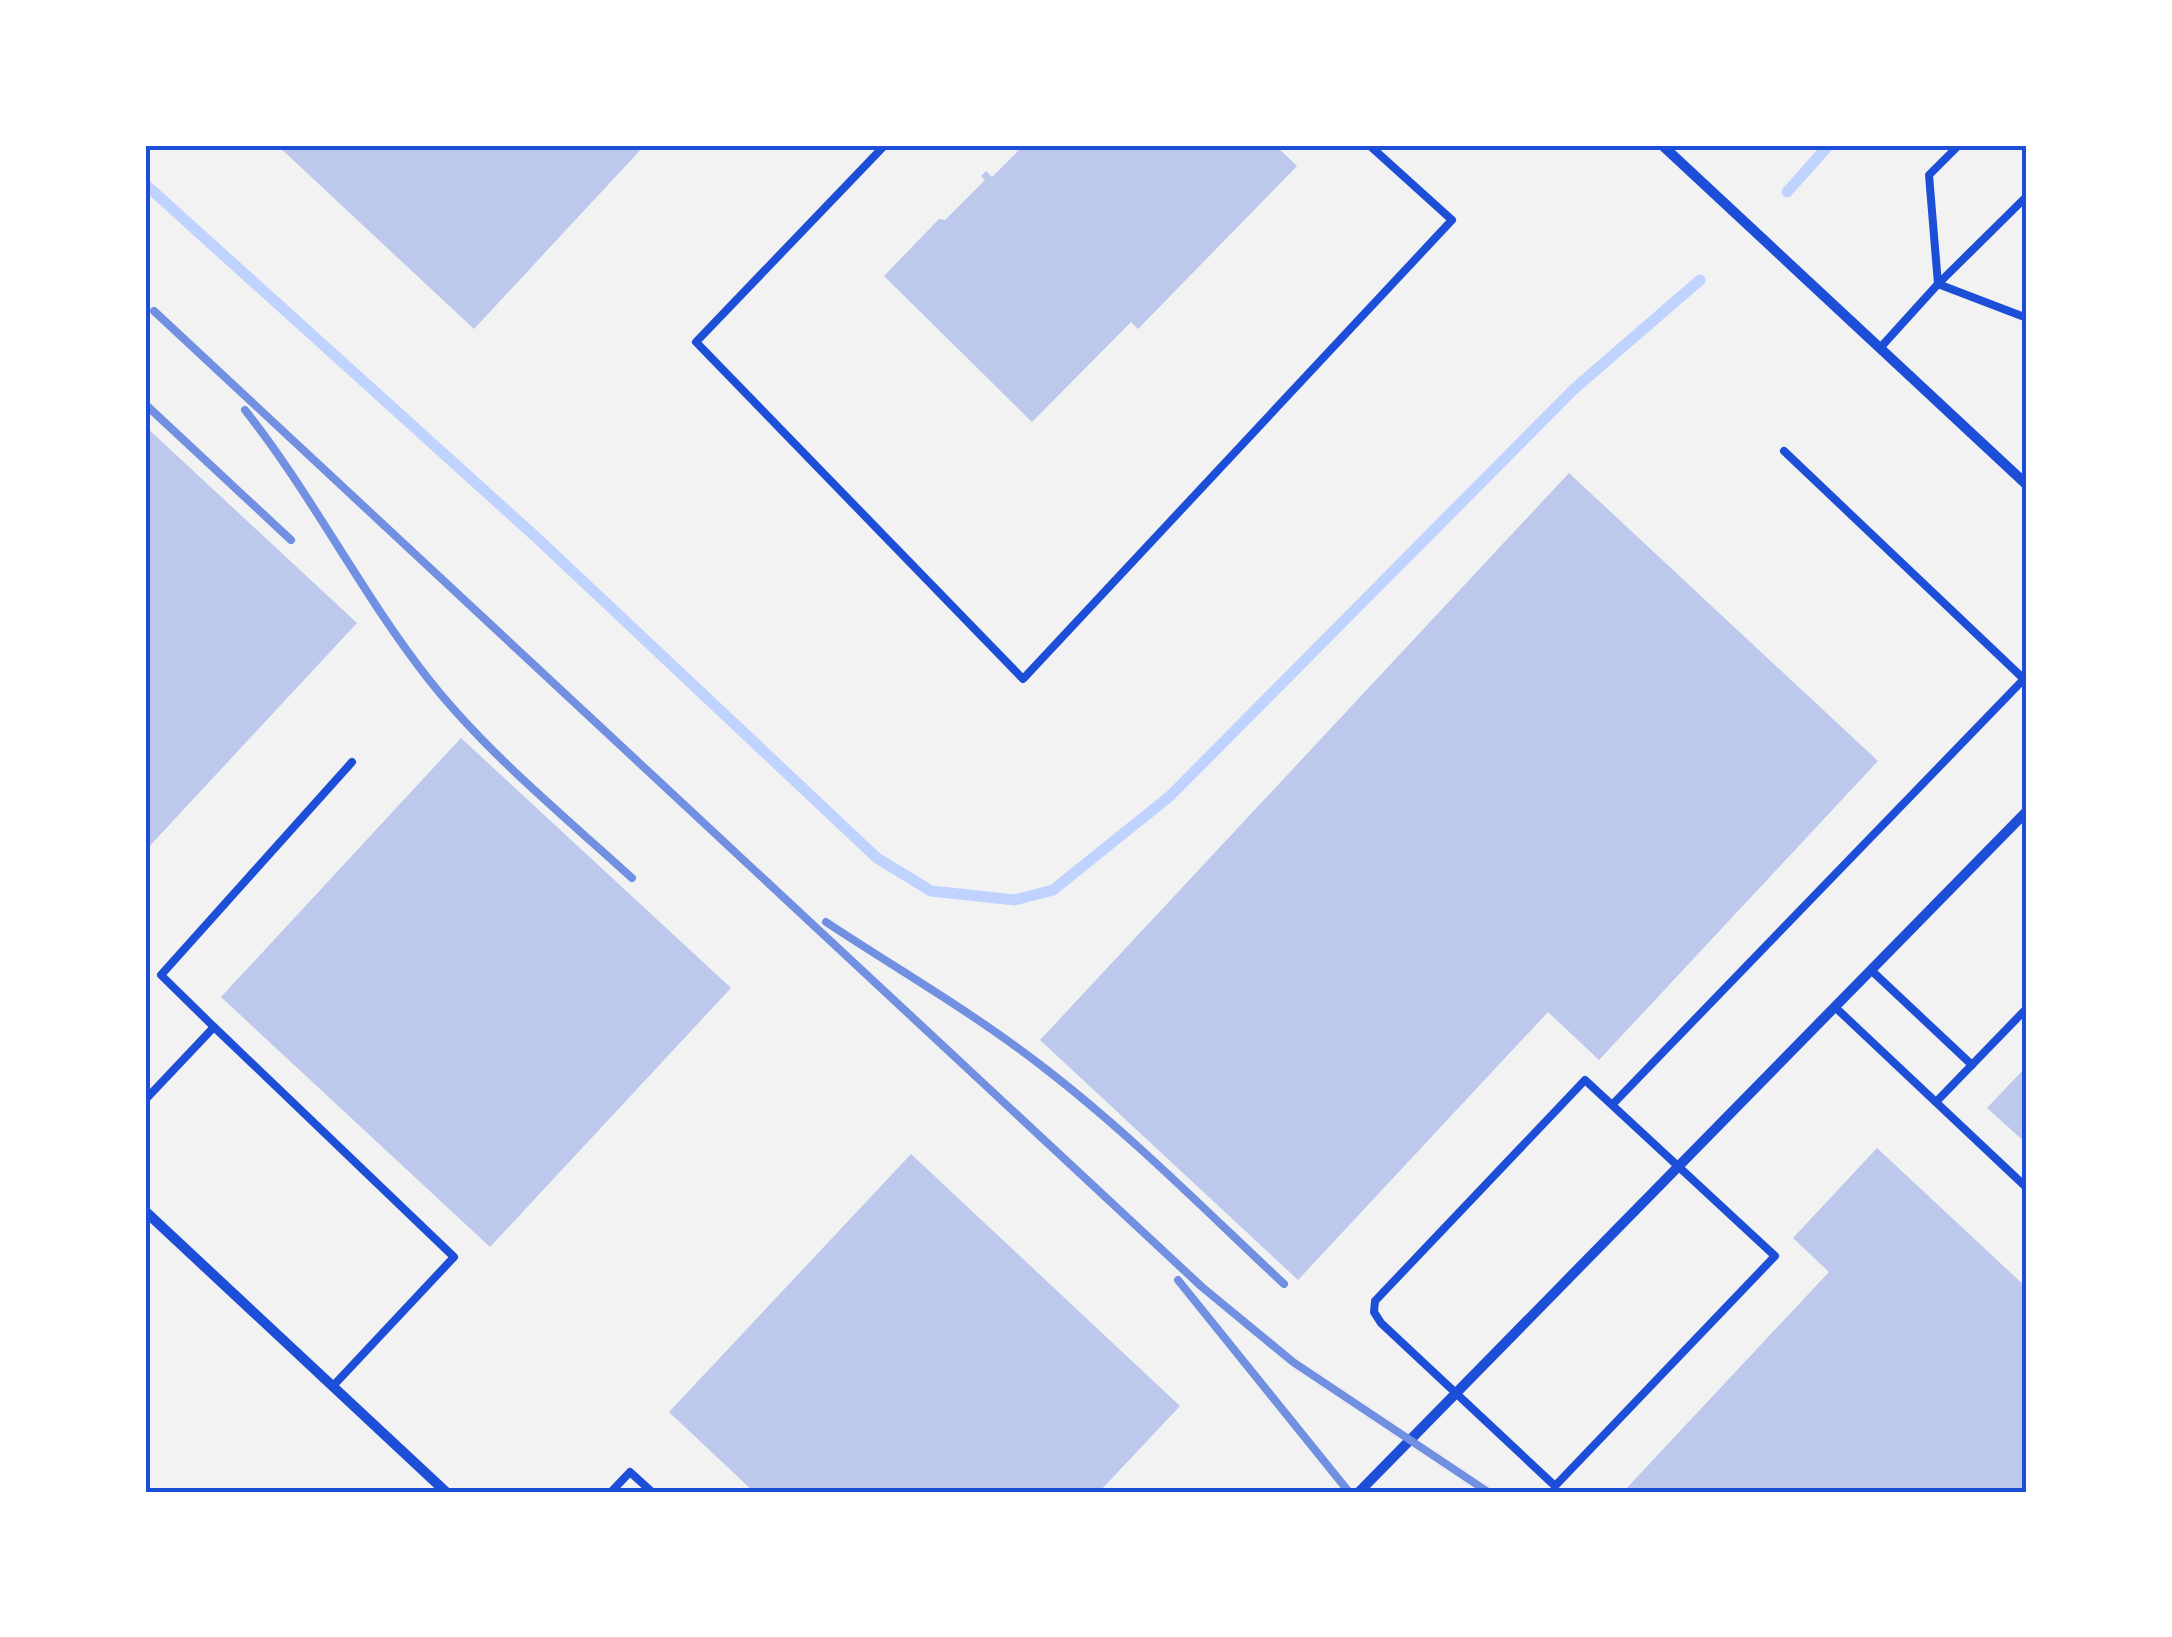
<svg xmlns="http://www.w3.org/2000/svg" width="2172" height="1637" font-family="Montserrat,sans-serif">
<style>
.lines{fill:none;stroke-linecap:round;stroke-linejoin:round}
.stream{stroke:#bfd3fe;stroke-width:11}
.building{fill:#bdc9ec}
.service{stroke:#1d4ed8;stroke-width:8}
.minor{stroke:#1d4ed8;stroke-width:10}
.rail{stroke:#7290e2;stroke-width:8}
.neatline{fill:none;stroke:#1d4ed8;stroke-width:4}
</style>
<rect width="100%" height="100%" fill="#f2f2f2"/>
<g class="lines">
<g class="stream">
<polyline points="145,184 537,538 877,858 931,891 1015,900 1053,890 1170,796 1574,389 1700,280"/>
<polyline points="1787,192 1829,145"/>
</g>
</g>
<g class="building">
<polygon points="277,145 645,145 474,329"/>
<polygon points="1024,145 1112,145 1118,150 1123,145 1275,145 1297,166 1138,329 1131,322 1032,422 884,276 939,219 945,220 985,180 981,176 986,171 992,177"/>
<polygon points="145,426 357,623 145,851"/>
<polygon points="1569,473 1878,761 1599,1060 1548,1012 1298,1280 1040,1040"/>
<polygon points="461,738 731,988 490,1247 221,997"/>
<polygon points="2027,1059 2027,1144 1987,1108 2025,1068 2022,1065"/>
<polygon points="1877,1148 2027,1288 2027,1492 1623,1492 1829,1272 1793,1238"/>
<polygon points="911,1154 1180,1406 1099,1492 754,1492 669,1412"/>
</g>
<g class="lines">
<g class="service">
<polyline points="885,145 696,342 1023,679 1452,220 1369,145"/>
<polyline points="1938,284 1929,175 1959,145"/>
<polyline points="1938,284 2027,318"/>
<polyline points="1880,348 1938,284 2027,196"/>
<polyline points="1784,451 2027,682"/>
<polyline points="1872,971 1972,1065"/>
<polyline points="1836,1008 2027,1188"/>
<polyline points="214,1027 161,975 352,762"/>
<polyline points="145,1100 214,1027 454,1257 333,1386"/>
<polyline points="1936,1102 2027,1008"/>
<polyline points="1612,1105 1775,1256 1555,1486 1381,1323 1374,1312 1375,1301 1585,1080 1612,1105 2024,679"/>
<polyline points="611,1492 630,1472 652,1492"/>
</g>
<g class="minor">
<polyline points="1662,145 2027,485"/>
<polyline points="145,1211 446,1492"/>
<polyline points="1359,1492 2027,811"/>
</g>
<g class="rail">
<polyline points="154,311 1202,1287 1293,1362 1488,1492"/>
<polyline points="145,404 291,540"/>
<path d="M 245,410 C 313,496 362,595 430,681 C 488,754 563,815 632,878"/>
<path d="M 826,922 C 900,971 977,1015 1047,1070 C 1131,1135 1206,1211 1284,1284"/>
<polyline points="1178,1280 1349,1492"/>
</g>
</g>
<rect width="2172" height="1637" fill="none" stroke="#ffffff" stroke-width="295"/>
<rect x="148" y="148" width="1876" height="1342" class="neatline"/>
</svg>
